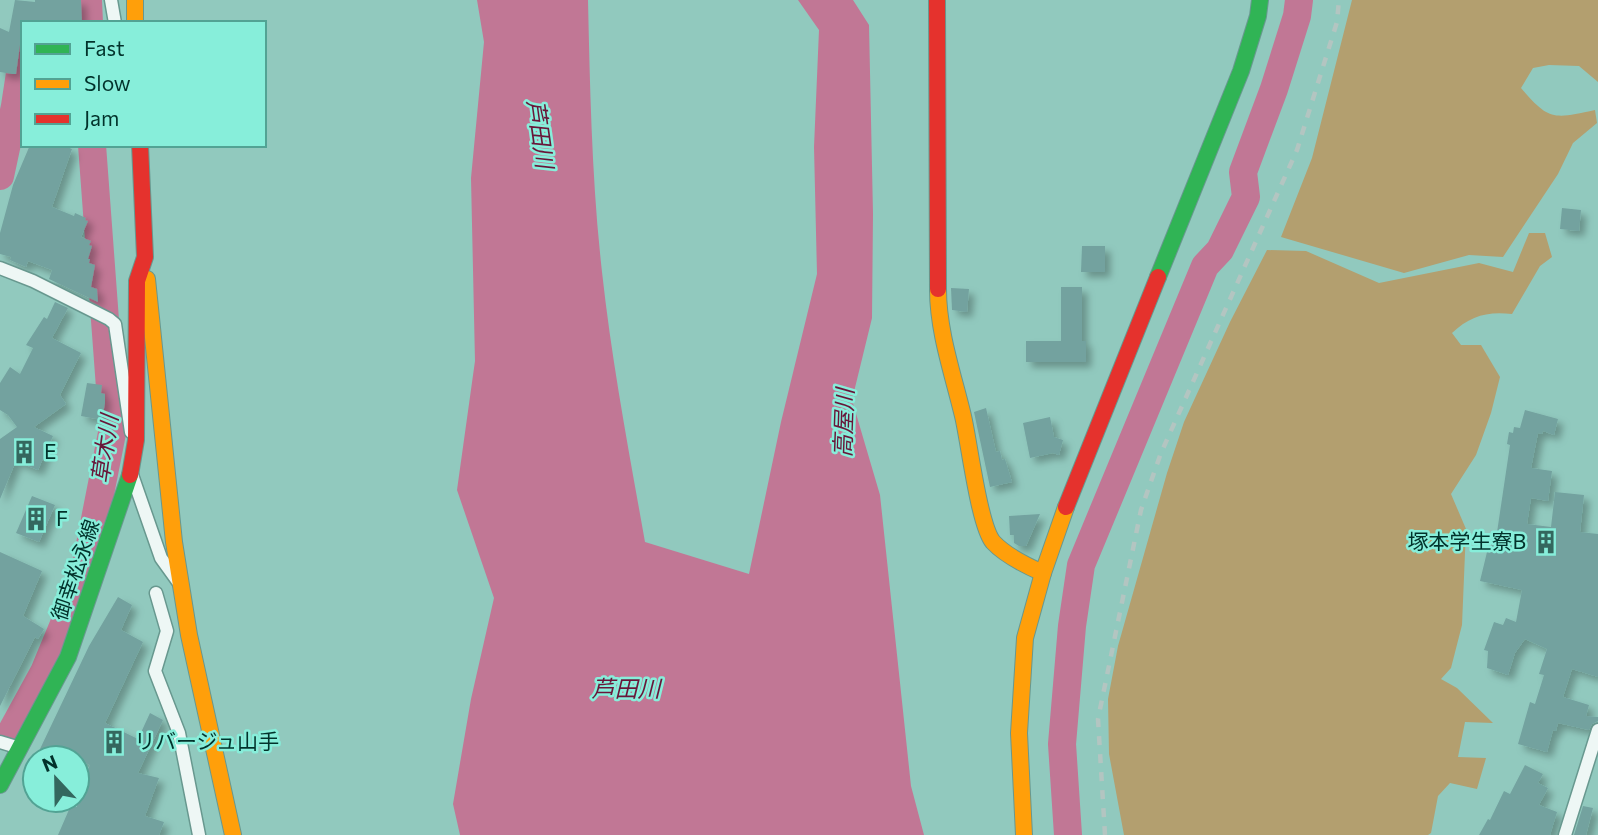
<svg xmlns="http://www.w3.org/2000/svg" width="1598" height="835" font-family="Commissioner,'Noto Sans JP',sans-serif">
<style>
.forest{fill:#b39f6f}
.water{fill:#c17795}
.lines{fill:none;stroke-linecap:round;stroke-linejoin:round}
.river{stroke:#c17795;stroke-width:28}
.building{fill:#73a29f;filter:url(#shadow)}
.street-casing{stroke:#68988f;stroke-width:15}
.fast-casing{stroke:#68988f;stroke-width:18}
.slow-casing{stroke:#68988f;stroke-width:18}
.jam-casing{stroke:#68988f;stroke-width:18}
.street{stroke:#eef7f5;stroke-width:12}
.fast{stroke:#30b455;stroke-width:16}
.slow{stroke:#ff9f0a;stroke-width:16}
.jam{stroke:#e5322d;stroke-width:16}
.rail{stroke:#b3c5c1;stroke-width:4.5;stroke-dasharray:9 9;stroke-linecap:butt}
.labels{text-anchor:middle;stroke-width:5;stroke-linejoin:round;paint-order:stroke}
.poi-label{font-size:21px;fill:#02322b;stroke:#87eeda;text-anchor:start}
.street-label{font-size:21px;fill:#02322b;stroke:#87eeda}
.water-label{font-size:23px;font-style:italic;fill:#691639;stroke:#87eeda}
</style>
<defs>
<filter id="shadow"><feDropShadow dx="5.5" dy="5.5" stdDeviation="3.5" flood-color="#0004"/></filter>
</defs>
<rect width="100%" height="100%" fill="#91c9be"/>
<g class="forest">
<path d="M 1352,0 L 1598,0 L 1598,82 L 1579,66 L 1549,65 L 1533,68 L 1521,88 C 1549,121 1554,119 1595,110 L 1597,123 L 1573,143 L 1558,174 L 1503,257 L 1469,255 L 1404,273 L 1281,237 L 1312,158 Z"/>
<path d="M 1529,233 L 1545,233 L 1552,257 L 1540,266 L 1512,314 C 1487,311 1470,316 1452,333 L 1461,345 L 1481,345 L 1500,377 L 1491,413 L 1476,455 L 1451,494 L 1466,529 L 1462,625 L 1451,668 L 1441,679 L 1457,688 L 1493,723 L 1465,722 L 1458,757 L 1486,758 L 1477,789 L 1450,783 L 1438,796 L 1431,833 L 1428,835 L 1124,835 L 1109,754 L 1108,699 L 1118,646 L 1167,473 L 1184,422 L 1230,322 L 1267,250 L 1306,251 L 1379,283 L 1479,263 L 1513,272 Z"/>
</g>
<path class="water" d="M 477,0 L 588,0 C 590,91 592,182 602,272 C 612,363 629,452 645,542 L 749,574 L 781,422 L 817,274 L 814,147 L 819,30 L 798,0 L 853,0 L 869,25 L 873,214 L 872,318 L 852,400 L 880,495 L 911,786 L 924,835 L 460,835 L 453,804 L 471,699 L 494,598 L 457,490 L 475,361 L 471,178 L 484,42 Z"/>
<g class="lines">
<g class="river">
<polyline points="88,0 89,23"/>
<polyline points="0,176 15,106 23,54"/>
<polyline points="9,736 44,672 78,590 86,565 113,428 92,145"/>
<polyline points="1068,835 1062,744 1072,626 1081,565 1205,266 1220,250 1246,197 1243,172 1274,89 1297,16 1299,0"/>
</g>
</g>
<g class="building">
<polygon points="15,0 35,2 35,0 81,0 82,23 23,23 16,74 12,74 0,72 0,28 9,32"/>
<polygon points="30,145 62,145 72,149 52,207 74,216 75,213 86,218 85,220 88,221 81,237 91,241 89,245 92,246 88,259 90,259 89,263 95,265 91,287 97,289 98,302 49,279 52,270 28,261 26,267 10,260 11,257 0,254 0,233 13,185"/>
<polygon points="1562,208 1581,210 1579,231 1560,229"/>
<polygon points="1082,246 1105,246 1105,272 1081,272"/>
<polygon points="1061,287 1082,287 1082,341 1086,341 1086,362 1026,362 1026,341 1061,341"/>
<polygon points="951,288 969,289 967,312 952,310"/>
<polygon points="55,302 68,308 52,338 81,353 60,395 66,404 34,427 53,436 38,470 16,461 0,499 0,439 17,427 8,415 0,410 0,383 10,367 20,374 33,348 26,345 44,317 47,319"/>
<polygon points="87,383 102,385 101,393 105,394 105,403 102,420 81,416"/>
<polygon points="986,408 996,452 1000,451 1002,460 1005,459 1012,482 990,487 974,412"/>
<polygon points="1525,410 1558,419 1554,435 1543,431 1542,434 1538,433 1531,468 1552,471 1548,501 1531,498 1527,524 1551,527 1555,492 1584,495 1580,532 1598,534 1598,677 1572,669 1563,697 1589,705 1586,716 1598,717 1598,721 1592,724 1589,730 1558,723 1556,731 1553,730 1547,752 1518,744 1530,702 1535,704 1544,675 1539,674 1547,649 1525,639 1515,653 1508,675 1487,668 1488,651 1484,650 1494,622 1503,625 1506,618 1516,622 1522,590 1480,581 1487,552 1490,553 1493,539 1496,539 1510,445 1507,444 1509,432 1513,433 1514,427 1520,428"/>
<polygon points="1050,417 1054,437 1063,440 1059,455 1053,453 1030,458 1023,423"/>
<polygon points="32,496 55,505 39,542 16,533"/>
<polygon points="1040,514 1026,546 1019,546 1014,543 1014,535 1010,535 1009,516"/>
<polygon points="0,552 42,571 23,616 44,629 38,639 35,637 0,706"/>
<polygon points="118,597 132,605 121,630 143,642 105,723 138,739 150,713 163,720 138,773 159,778 145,816 164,822 159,835 58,835 71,805 77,807 77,792 90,765 56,750 53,755 40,749 89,646"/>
<polygon points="1525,765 1543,774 1538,783 1548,788 1539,805 1557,812 1550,835 1479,835 1488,819 1490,820 1504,791 1510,794"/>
<polygon points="1583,806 1593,808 1586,835 1574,835"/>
</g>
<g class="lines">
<g class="street-casing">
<g id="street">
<polyline points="111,0 115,23"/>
<polyline points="0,268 33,281 109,319 115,324 131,432"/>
<polyline points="131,472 161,558 179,583"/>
<polyline points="156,593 167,631 155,671 179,733 199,835"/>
<polyline points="0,742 20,748"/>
<polyline points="1565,835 1598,730"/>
</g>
</g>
<g class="fast-casing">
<g id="fast">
<polyline points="1158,277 1241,71 1258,16 1260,0"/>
<polyline points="0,785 68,657 130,475"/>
</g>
</g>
<g class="slow-casing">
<g id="slow">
<polyline points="135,0 135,23"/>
<polyline points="147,279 174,542 189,635 233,835"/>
<path d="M 938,289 C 938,332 953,374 963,416 C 969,441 979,525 993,542 C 1005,555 1027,566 1043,573"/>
<polyline points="1024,835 1019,733 1025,638 1043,573 1066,507"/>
</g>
</g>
<g class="jam-casing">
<g id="jam">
<polyline points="937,0 938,289"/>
<polyline points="130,475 136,440 137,281 145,257 140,145"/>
<polyline points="1066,507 1158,277"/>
</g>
</g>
<use href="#street" class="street"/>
<use href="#fast" class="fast"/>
<use href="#slow" class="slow"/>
<use href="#jam" class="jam"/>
<polyline class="rail" points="1105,835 1098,719 1141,510 1161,453 1297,150 1337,22 1339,0"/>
</g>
<defs>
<g id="building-bare" transform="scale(1.89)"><path d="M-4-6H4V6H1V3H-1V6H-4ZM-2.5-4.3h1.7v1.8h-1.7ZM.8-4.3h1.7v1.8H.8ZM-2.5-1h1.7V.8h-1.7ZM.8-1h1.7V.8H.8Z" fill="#34675e" stroke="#87eeda" stroke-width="2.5" paint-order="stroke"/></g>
</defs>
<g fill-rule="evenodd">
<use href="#building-bare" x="24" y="452"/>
<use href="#building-bare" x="36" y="519"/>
<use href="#building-bare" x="1546" y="542"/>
<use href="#building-bare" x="114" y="742"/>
</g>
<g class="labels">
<g class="poi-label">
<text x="44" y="459">E</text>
<text x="56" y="526">F</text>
<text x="1526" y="549" text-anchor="end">塚本学生寮B</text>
<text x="134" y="749">リバージュ山手</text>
</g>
<g class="street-label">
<text transform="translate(76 570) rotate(-71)" y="7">御幸松永線</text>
</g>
<g class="water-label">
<text transform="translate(540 134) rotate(82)" y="8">芦田川</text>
<text transform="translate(844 423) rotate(-88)" y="8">高屋川</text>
<text transform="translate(105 449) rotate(-82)" y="8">草木川</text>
<text x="626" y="697">芦田川</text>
</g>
</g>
<rect x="21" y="21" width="245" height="126" fill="#87eeda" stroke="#52a394" stroke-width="2"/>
<rect x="35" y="44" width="35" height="10" fill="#30b455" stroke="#52a394" stroke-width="2"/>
<text x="84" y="56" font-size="21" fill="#02322b">Fast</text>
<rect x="35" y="79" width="35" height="10" fill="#ff9f0a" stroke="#52a394" stroke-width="2"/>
<text x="84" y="91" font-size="21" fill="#02322b">Slow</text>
<rect x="35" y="114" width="35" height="10" fill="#e5322d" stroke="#52a394" stroke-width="2"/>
<text x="84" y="126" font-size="21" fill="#02322b">Jam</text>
<g transform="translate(56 779) rotate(338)"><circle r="33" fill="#87eeda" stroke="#52a394" stroke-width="2"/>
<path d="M0-5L12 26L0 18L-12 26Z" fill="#34675e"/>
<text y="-10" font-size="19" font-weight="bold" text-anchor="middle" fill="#02322b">N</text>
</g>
</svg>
